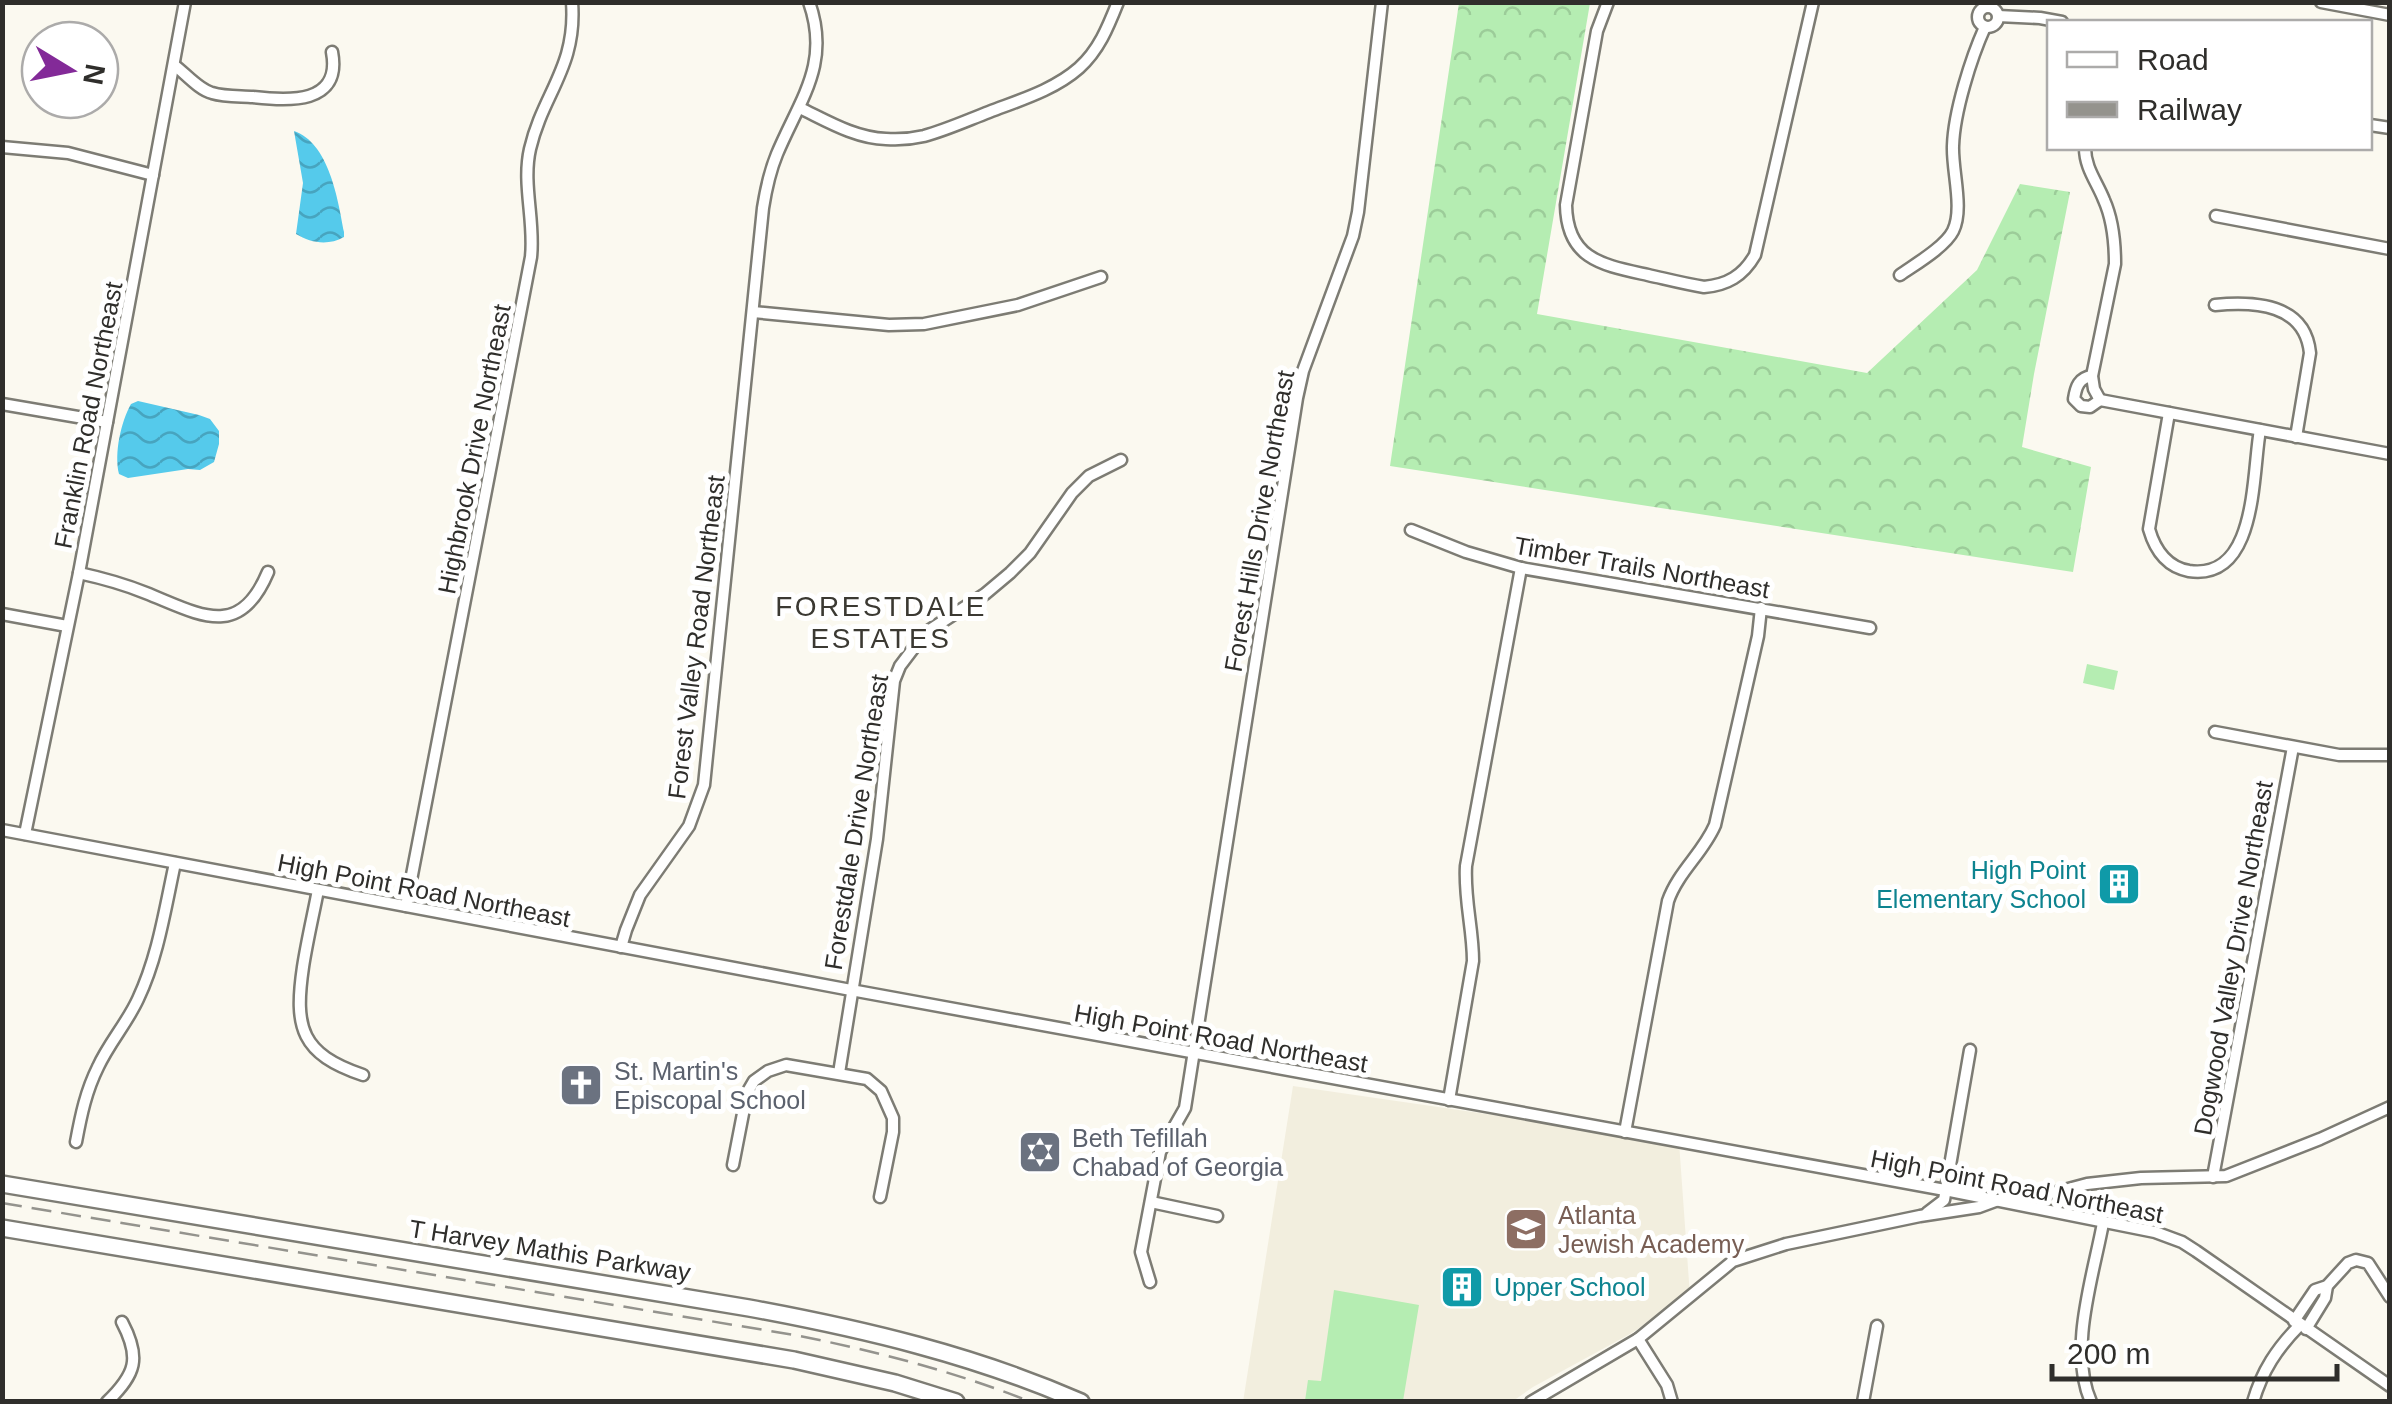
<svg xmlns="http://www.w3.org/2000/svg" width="2392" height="1404" font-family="Arial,sans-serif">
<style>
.built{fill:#f2eede}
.forest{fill:url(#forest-crowns)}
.pitch{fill:#b5edb2}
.water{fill:url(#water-waves)}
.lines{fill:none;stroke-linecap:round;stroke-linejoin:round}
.minor-casing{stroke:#7d7c74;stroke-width:15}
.highway-casing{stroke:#7d7c74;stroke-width:20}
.minor{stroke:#fff;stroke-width:10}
.highway{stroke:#fff;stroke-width:15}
.rail{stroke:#94938d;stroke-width:2.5;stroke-dasharray:20 10;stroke-linecap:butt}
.labels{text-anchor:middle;stroke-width:10;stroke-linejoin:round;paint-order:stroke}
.street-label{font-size:25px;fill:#2f2e2b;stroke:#fff}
.culture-label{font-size:25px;fill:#0d838f;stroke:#fff;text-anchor:end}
.worship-label{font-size:25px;fill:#5b616d;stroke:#fff;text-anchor:start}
.education-label{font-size:25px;fill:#785e54;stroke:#fff;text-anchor:start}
.neighbourhood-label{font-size:28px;letter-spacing:2.5px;fill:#3b3932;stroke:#fff}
</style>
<defs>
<pattern id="forest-crowns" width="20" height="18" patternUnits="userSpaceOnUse" patternTransform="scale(2.5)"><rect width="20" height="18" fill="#b5edb2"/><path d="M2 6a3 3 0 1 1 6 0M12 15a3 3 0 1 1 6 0" fill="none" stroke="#9ccc99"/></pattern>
<pattern id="water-waves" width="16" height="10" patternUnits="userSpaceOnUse" patternTransform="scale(2.5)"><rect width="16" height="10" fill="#55caeb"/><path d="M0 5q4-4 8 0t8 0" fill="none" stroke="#47a4bf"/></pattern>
</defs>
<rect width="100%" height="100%" fill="#fbf9f0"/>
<polygon class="built" points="1293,1086 1679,1142 1690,1296 1630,1334 1533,1387 1513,1401 1243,1402"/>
<polygon class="forest" points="1459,3 1590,3 1537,314 1867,373 1977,270 2020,184 2070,192 2034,374 2022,447 2091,467 2073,572 1390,466"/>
<g class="pitch">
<polygon points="2087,664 2118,671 2114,690 2083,683"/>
<polygon points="1334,1290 1419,1305 1403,1401 1305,1401 1308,1380 1321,1381"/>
</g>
<g class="water">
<path d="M 294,131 C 329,143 338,199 344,232 L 344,237 C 328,246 311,243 296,234 L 303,183 Z"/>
<path d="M 138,401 L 199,415 L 210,419 L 219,431 L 219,444 L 214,462 L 200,470 L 188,469 L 128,478 L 119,474 C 114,453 121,422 131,404 Z"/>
</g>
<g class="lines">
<g class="minor-casing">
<g id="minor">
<path d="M 1608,2 L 1597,31 L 1566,205 C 1567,260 1603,265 1648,275 C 1666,279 1685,284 1704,287 C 1727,285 1743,276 1755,255 L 1813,2"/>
<polyline points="2321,2 2390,15"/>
<circle cx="1988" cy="17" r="10"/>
<polyline points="1998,16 2040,18 2062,22"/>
<path d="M 174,65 C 185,73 199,90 212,93 C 225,97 240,96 253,97 C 288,101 342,105 332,52"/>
<path d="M 800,108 C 827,121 855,138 886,139 C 899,140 911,139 924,136 C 946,130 968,120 989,112 C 1020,100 1054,90 1079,68 C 1099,50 1108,27 1118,2"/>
<polyline points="2370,125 2390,128"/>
<polyline points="2,147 68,153 153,175"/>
<path d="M 2085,148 C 2085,168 2097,182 2104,200 C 2113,220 2115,242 2115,264 L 2092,376 L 2094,389 L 2100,400"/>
<polyline points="2216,216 2390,249"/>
<path d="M 1900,275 C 1914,265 1945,247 1953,231 C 1964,209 1952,171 1953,146 C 1954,112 1971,58 1985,27"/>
<path d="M 2215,305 C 2255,301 2305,304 2310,353 L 2296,437"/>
<polyline points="753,312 889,325 924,324 1018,305 1101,277"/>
<path d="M 2092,376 C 2079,378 2076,386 2074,399 L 2081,406 L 2090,407 L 2100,400"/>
<polyline points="2100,400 2390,454"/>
<polyline points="2,404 107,422"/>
<path d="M 2169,413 L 2149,529 C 2155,550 2167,567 2189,571 C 2258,581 2252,473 2260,430"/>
<polyline points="1411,530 1466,552 1521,568 1870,628"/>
<path d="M 79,573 C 102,578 124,584 146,593 C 199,614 239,641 268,572"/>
<polyline points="2,614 67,626"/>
<polyline points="2215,732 2339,755 2390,755"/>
<polyline points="2,830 851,990 1945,1190 2155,1232 2182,1242 2196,1251 2390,1386"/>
<polyline points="25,834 79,573 185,2"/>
<path d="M 318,890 C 313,916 307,941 303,967 C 294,1028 301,1054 363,1075"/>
<path d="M 406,906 L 531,257 C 535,221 522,184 530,149 C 543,93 577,67 572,2"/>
<path d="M 621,947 L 626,930 L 640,895 L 689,826 L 704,785 L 763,208 C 766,189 770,171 777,154 C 800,99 831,64 809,2"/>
<polyline points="839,1073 877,839 894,681 900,666 925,633 985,594 1010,573 1030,553 1072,493 1089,476 1121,460"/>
<path d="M 1449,1100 L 1473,961 C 1473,929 1464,899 1466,866 L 1521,568"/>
<path d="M 1625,1132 L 1668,901 C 1678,872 1703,853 1715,825 L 1758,636 L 1761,608"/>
<path d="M 76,1142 C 81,1115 86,1091 98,1067 C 109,1043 127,1023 138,999 C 158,957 165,909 175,863"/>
<polyline points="733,1165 747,1093 754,1081 768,1071 786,1065 867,1079 881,1091 893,1118 893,1132 880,1197"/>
<polyline points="2213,1177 2293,747"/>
<polyline points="1151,1202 1217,1216"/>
<polyline points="1927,1213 1944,1200 1970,1050"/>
<polyline points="1150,1282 1141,1252 1160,1152 1185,1108 1297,398 1303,371 1353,236 1358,212 1382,2"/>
<polyline points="2294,1321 2315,1290 2327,1286 2348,1263 2356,1260 2368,1263 2390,1297"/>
<polyline points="2306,1329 2325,1298 2327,1286"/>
<polyline points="1638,1339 1667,1385 1672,1402"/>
<path d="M 107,1402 C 136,1374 141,1358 122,1322"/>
<polyline points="1531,1402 1638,1339 1733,1261 1786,1244 1920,1216 1979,1207 1998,1200 2057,1192 2087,1184 2141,1178 2226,1176 2320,1139 2390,1107"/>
<polyline points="1863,1402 1877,1326"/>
<path d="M 2091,1402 C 2068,1350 2093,1277 2103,1223"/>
<path d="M 2253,1402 C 2262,1371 2277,1348 2300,1325"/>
</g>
</g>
<g class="highway-casing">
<g id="highway">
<path d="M 2,1184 L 749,1308 C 863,1329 974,1355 1081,1402"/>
<polyline points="2,1228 794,1360 895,1383 956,1402"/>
</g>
</g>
<use href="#minor" class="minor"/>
<use href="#highway" class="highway"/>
<path class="rail" d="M 2,1203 L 800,1336 C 879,1352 956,1372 1031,1402"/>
</g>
<defs>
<g id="building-square" transform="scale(2.25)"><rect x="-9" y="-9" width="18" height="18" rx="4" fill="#0f9aa8" stroke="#fff"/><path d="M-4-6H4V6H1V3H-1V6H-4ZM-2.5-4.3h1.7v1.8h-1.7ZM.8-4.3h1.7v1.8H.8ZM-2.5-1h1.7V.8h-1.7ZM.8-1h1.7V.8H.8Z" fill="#fff"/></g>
<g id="church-square" transform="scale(2.25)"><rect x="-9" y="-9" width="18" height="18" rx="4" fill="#6b7280" stroke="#fff"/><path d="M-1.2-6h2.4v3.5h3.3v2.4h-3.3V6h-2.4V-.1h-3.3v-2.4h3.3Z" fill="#fff"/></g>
<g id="synagogue-square" transform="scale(2.25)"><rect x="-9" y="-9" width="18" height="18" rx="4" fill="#6b7280" stroke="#fff"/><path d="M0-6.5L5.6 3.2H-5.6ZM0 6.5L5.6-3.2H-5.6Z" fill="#fff"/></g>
<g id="school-square" transform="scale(2.25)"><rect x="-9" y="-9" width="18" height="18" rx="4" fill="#8d6e63" stroke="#fff"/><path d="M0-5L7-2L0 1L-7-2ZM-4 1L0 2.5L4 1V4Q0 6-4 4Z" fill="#fff"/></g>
</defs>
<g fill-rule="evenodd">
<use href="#building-square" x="2119" y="884"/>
<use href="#church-square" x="581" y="1085"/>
<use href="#synagogue-square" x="1040" y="1152"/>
<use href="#school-square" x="1526" y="1229"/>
<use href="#building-square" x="1462" y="1287"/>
</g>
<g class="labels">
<g class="street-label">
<text transform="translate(88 415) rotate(-79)" y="9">Franklin Road Northeast</text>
<text transform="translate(474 449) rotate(-79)" y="9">Highbrook Drive Northeast</text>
<text transform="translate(1259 521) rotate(-80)" y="9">Forest Hills Drive Northeast</text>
<text transform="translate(1642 567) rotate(10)" y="9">Timber Trails Northeast</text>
<text transform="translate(696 637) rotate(-83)" y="9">Forest Valley Road Northeast</text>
<text transform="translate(856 822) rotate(-81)" y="9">Forestdale Drive Northeast</text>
<text transform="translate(424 890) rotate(11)" y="9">High Point Road Northeast</text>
<text transform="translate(2233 958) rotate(-80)" y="9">Dogwood Valley Drive Northeast</text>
<text transform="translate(1221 1038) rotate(10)" y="9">High Point Road Northeast</text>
<text transform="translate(2017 1186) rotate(11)" y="9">High Point Road Northeast</text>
<text transform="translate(550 1250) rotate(9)" y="9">T Harvey Mathis Parkway</text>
</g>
<g class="culture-label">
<text x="2086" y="879">High Point<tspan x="2086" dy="29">Elementary School</tspan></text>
<text x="1494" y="1296" text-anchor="start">Upper School</text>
</g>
<g class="worship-label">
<text x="614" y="1080">St. Martin's<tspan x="614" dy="29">Episcopal School</tspan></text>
<text x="1072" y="1147">Beth Tefillah<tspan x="1072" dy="29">Chabad of Georgia</tspan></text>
</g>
<g class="education-label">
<text x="1558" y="1224">Atlanta<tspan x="1558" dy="29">Jewish Academy</tspan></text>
</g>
<g class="neighbourhood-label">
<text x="881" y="616">FORESTDALE<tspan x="881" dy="32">ESTATES</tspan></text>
</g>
</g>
<rect width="2392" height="1404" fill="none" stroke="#2f2e2b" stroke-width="10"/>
<rect x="2047" y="20" width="325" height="130" fill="#ffffff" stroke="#acabaa" stroke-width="2.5"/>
<rect x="2067" y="52" width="50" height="15" fill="#ffffff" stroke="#acabaa" stroke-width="2.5"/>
<text x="2137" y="70" font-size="30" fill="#2f2e2b">Road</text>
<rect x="2067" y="102" width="50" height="15" fill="#94938d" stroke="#acabaa" stroke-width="2.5"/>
<text x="2137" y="120" font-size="30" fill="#2f2e2b">Railway</text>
<g transform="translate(70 70) rotate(100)"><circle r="48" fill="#ffffff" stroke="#acabaa" stroke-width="2.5"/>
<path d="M0-8L18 38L0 25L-18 38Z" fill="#832a98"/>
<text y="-15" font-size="28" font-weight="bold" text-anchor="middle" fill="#2f2e2b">N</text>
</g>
<path d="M2052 1364v15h285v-15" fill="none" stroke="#2f2e2b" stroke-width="5"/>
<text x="2067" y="1364" font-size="30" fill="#2f2e2b" stroke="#ffffff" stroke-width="8" paint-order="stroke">200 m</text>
</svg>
